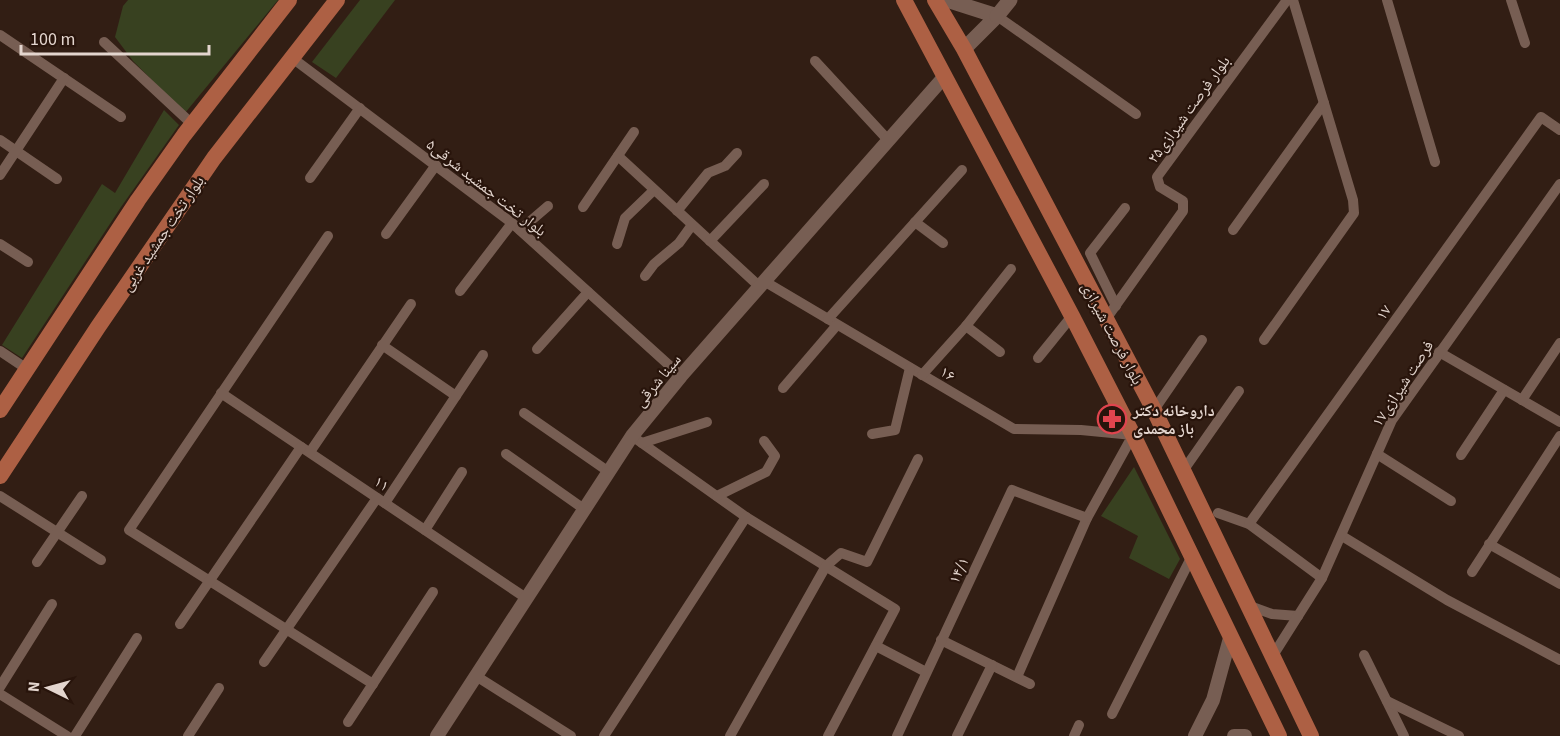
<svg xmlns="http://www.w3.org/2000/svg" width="1560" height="736" font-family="'Source Sans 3','Noto Naskh Arabic',sans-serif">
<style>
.green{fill:#384120}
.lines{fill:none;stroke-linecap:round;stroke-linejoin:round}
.minor{stroke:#775e53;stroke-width:10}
.tertiary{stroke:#775e53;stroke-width:14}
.secondary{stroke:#775e53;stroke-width:15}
.primary{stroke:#ad6044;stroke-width:16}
.labels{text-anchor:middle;stroke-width:4.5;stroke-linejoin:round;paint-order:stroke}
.street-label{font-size:16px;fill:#e3d5ce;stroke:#28140b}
.poi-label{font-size:16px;font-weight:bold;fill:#e3d5ce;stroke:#28140b;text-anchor:start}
</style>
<rect width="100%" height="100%" fill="#321e14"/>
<g class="green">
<polygon points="128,0 278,0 185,113 133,61 115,37 123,6"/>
<polygon points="360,0 395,0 336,78 312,62"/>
<polygon points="164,110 179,125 121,207 22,358 2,345 102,184 115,193"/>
<polygon points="1134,467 1180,559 1169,579 1129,558 1138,536 1101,516"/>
</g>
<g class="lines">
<g class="minor">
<polyline points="1387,0 1435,162"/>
<polyline points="1511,0 1525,43"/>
<polyline points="997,16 1136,114"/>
<polyline points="0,35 121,117"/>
<polyline points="104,42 192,124"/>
<polyline points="291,57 512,223 681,376"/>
<polyline points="815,61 888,140"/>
<polyline points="0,140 57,179"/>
<polyline points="618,156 760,287"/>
<polyline points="0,175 64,78"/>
<polyline points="310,178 360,108"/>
<polyline points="583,207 634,132"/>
<polyline points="677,211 708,173 725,166 737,153"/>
<polyline points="915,222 943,243"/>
<polyline points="520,230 548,206"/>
<polyline points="1233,230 1324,103"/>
<polyline points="386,234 436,165"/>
<polyline points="328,236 129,530 373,684"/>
<polyline points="710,241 764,184"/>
<polyline points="0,244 28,262"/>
<polyline points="617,244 625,218 654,190"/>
<polyline points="645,276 654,264 679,243 692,225"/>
<polyline points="764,281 1014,429 1081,430 1133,435 1087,518 1017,677"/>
<polyline points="460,291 512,223"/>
<polyline points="1116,306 1090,253 1125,208"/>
<polyline points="828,319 962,170"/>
<polyline points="1106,319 1183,211 1183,201 1160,187 1157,177 1287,0"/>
<polyline points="966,326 1000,352"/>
<polyline points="1264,340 1354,213 1353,200 1293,0"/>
<polyline points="382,345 456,396"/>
<polyline points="537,349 588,292"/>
<polyline points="0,351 27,369"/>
<polyline points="1439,352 1560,422"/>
<polyline points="1038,358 1072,316"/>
<polyline points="922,375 966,326 1011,269"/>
<polyline points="783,388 837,325"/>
<polyline points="221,393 526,598"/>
<polyline points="1522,400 1560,343"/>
<polyline points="1154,410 1202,340"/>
<polyline points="524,413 609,472"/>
<polyline points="872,434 895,430 910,368"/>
<polyline points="632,436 746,517 895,609 828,736"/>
<polyline points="642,443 707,422"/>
<polyline points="310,452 411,304"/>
<polyline points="506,454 584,509"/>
<polyline points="1377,454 1451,501"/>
<polyline points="1461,455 1504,390"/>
<polyline points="1183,471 1239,391"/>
<polyline points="0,496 101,560"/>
<polyline points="717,496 766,472 775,456 764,441"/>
<polyline points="385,503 483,355"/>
<polyline points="1218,513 1249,524 1322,578"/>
<polyline points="1249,524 1541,117 1560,130"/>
<polyline points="425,530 462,472"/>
<polyline points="1342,536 1447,600 1560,660"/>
<polyline points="1489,544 1560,584"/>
<polyline points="37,562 82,496"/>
<polyline points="1472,572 1560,436"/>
<polyline points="1247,605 1272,614 1298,616"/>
<polyline points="180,624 301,447"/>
<polyline points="941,640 1030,684"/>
<polyline points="876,646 926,672"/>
<polyline points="1364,655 1404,736"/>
<polyline points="1272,657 1322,578 1392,420 1560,184"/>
<polyline points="264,662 377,498"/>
<polyline points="476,676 571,736"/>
<polyline points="0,687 52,604"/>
<polyline points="0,694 67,736"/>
<polyline points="1387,701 1459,736"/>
<polyline points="1112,714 1192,556"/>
<polyline points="348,722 433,592"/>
<polyline points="75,736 137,638"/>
<polyline points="188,736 219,688"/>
<polyline points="604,736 746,517"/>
<polyline points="730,736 826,566 841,553 867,562 918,459"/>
<polyline points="897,736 1012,490 1087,518"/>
<polyline points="957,736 992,665"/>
<polyline points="1074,736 1079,725"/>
</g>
<g class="tertiary">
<polyline points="437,736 632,436 681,376 945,76"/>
<polyline points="1195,736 1213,700 1230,638"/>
<polyline points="1234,736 1245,736"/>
</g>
<g class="secondary">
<polyline points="947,0 997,16 964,49"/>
<polyline points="997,16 1010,0"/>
</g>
<g class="primary">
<polyline points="904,0 1072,316 1133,435 1279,736"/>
<polyline points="935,0 964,49 1154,410 1311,736"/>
<polyline points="0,410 138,200 184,135 289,0"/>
<polyline points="0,476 98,327 214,158 337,0"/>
</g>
</g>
<defs>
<g id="pharmacy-ring" transform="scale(1.5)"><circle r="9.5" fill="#28140b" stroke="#e0444e" stroke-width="1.5"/><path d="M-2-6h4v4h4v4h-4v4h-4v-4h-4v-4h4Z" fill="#e0444e"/></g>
</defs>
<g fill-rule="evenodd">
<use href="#pharmacy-ring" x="1112" y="419"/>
</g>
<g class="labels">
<g class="street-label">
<text transform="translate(1188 109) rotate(-54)" y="6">بلوار فرصت شیرازی۲۵</text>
<text transform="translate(487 187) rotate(38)" y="6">بلوار تخت جمشید شرقی۵</text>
<text transform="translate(162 233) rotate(-56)" y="6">بلوار تخت جمشید غربی</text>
<text transform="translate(1383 312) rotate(-54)" y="6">۱۷</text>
<text transform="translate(1113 333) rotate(62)" y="6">بلوار فرصت شیرازی</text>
<text transform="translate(948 373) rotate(31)" y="6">۱۶</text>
<text transform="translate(657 380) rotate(-50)" y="6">سینا شرقی</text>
<text transform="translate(1402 383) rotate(-57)" y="6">۱۷فرصت شیرازی</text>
<text transform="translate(382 483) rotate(34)" y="6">۱۱</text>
<text transform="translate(958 570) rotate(-65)" y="6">۱۴/۱</text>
</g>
<g class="poi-label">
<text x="1133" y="416">داروخانه دکتر<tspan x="1133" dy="18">باز محمدی</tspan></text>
</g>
</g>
<g transform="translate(48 688) rotate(275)" stroke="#28140b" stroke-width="4.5" paint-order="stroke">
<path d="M0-4.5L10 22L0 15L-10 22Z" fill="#e3d5ce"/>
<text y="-9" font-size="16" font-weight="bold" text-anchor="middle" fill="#e3d5ce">N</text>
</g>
<path d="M21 45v9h188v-9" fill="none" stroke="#e3d5ce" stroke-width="3"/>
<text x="30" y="45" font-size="18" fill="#e3d5ce" stroke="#28140b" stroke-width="4.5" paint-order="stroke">100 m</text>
</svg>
